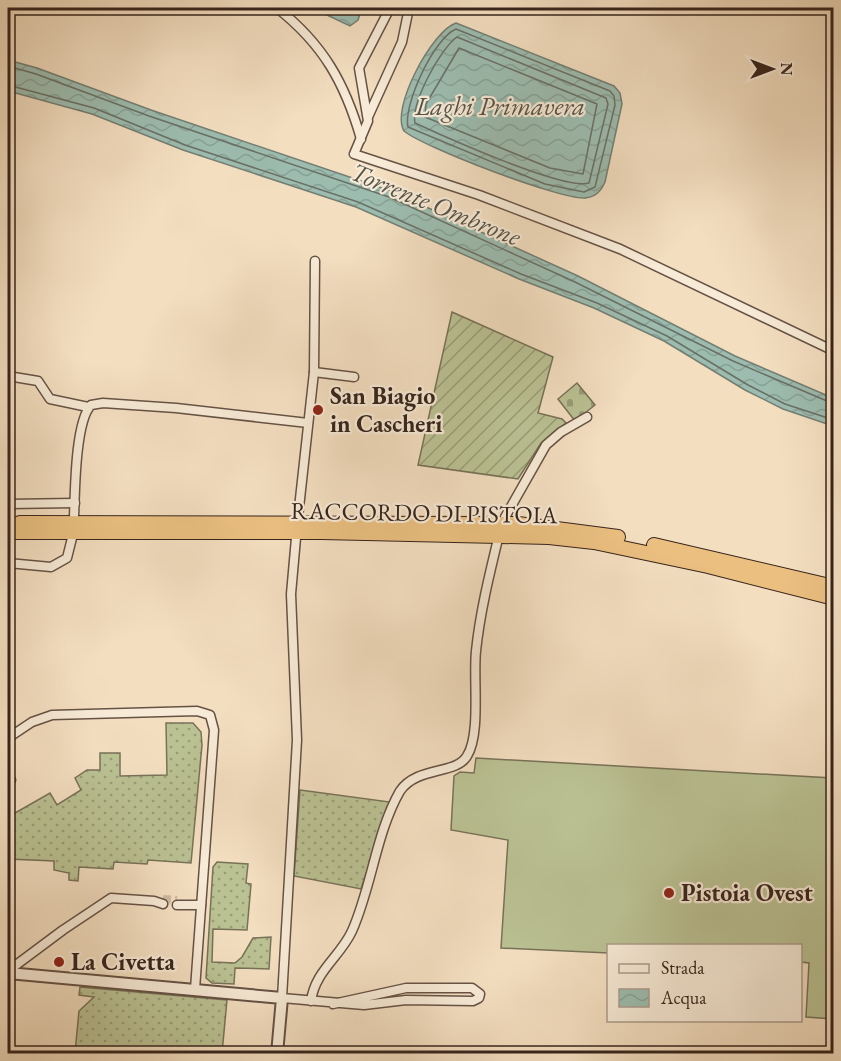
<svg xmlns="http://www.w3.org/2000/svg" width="841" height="1061" font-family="'EB Garamond',serif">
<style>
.grass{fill:url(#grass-dots);stroke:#787258;stroke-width:1.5}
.cemetery{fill:url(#cemetery-stones);stroke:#787258;stroke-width:1.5}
.garden{fill:url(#garden-furrows);stroke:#787258;stroke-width:1.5}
.pitch{fill:#bac193;stroke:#787258;stroke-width:1.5}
.water{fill:url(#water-waves);stroke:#747f74;stroke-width:1.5}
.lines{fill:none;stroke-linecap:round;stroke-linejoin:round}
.shore{stroke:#6a7066;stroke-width:1.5}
.minor-tunnel{stroke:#cdb99f;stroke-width:8;stroke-dasharray:8 4;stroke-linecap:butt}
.minor-casing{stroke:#665245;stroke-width:11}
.tertiary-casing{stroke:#665245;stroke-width:14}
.trunk-casing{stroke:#37241c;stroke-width:16}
.minor{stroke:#f7ead6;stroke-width:8}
.tertiary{stroke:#f7ead6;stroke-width:10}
.trunk{stroke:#eabf80;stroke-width:14}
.poi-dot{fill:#8f2418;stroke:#f7ead6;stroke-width:2}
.labels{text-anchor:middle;stroke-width:4.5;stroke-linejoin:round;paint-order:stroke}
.poi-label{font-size:24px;font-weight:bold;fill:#37241c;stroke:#f7ead6;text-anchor:start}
.street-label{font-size:24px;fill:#37241c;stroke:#f7ead6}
.water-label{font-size:26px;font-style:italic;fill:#555248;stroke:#f7ead6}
</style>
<defs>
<pattern id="grass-dots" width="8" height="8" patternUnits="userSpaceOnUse" patternTransform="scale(1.5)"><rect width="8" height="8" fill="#bac193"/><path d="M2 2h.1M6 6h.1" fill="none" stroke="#989d77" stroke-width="1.8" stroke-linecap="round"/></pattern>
<pattern id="cemetery-stones" width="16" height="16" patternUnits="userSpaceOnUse" patternTransform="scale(1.5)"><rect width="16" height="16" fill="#bac193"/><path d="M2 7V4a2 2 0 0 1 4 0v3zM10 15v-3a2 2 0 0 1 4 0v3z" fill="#989d77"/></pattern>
<pattern id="garden-furrows" width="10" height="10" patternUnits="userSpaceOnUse" patternTransform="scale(1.5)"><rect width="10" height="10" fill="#bac193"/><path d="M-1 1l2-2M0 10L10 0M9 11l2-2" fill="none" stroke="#989d77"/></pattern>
<pattern id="water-waves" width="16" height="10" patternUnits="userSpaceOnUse" patternTransform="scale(1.5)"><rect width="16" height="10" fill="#9cbcaf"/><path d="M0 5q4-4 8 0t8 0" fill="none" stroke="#87a196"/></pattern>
</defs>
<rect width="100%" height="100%" fill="#f3dec0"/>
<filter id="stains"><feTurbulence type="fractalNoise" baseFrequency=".00333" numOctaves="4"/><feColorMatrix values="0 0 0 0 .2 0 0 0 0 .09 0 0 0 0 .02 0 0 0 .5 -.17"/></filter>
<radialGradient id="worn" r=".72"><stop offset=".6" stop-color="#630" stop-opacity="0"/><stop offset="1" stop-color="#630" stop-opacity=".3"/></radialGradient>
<g class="grass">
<polygon points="166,723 193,723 201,732 202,745 191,863 148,860 147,864 114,862 113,869 79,867 78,881 69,880 69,873 54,870 54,861 8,859 8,817 50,793 57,805 81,790 75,778 87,770 100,770 100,753 120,753 120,776 167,775"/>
<polygon points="300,790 390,802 361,889 294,876"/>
<polygon points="217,862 248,864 246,883 251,884 247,930 213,929 212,962 235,963 242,957 253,938 271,937 269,969 235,968 234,984 212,983 206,978 213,867"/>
<polygon points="80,987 227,1000 222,1053 75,1053 79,1011 94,997 79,995"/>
</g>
<polygon class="cemetery" points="577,383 595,405 575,421 558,399"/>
<polygon class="garden" points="452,312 553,357 538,413 562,419 566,423 541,443 518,479 418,465"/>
<polygon class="pitch" points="476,758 833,778 833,1019 806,1017 809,963 801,962 800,946 608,946 608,953 501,948 508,840 451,830 454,776 460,772 474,773"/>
<g class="water">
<polygon points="312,8 362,8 358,20 350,26"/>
<path d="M 456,23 L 614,86 L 620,93 L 622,104 L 605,182 C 601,191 596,197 585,198 C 561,200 423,147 404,131 C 390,108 433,30 456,23 Z"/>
<polygon points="8,60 37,68 151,110 391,191 578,276 735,356 833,398 833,426 783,409 745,390 664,341 594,308 519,279 356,207 183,150 92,114 8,91"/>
</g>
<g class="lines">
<g class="shore">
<path d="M 456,29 L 610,91 L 614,96 L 615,105 L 595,187 L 584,192 L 545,184 L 408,127 C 403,105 434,38 456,29 Z"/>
<path d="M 457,37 L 606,98 L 608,104 L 589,183 C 565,191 443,136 415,123 C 411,103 440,49 457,37 Z"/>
<polygon points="459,48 597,104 583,174 550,168 425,117 426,104"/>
<polyline points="8,66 36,74 149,116 389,197 575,282 733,361 834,404"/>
<polyline points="8,85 94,108 185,145 358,202 521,274 597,303 667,336 748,385 785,404 834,420"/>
</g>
<polyline class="minor-tunnel" points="163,899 177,900"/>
<g class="minor-casing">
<g id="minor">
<path d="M 277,8 C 323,44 345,83 361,139"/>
<polyline points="390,8 359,68 368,121 354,154 479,195 620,249 834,351"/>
<polyline points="368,117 402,42 409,8"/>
<polyline points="314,372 354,377"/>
<polyline points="8,376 38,381 50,399 88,407"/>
<polyline points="8,504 75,503"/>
<path d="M 74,517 C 75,493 75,422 91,405 L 103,403 L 176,408 L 308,423"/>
<polyline points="298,517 314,372 315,261"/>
<polyline points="504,519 546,445 561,432 587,417"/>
<polyline points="296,538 291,594 297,740 282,998 364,1005 406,1000 473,1001 479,998 480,994 472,988 406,988 333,1004"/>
<polyline points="8,563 51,567 67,558 72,538"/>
<polyline points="8,738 32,722 52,715 197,711 210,715 214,730 195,989"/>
<polyline points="8,782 11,780"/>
<polyline points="177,905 201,905"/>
<polyline points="8,971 63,930 111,898 154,901 163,904"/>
<path d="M 311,1001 C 315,971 340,957 352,931 C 372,886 376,833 400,791 C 417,766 456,775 467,756 C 481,734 473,679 476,651 C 480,613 489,576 498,539"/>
</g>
</g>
<g class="tertiary-casing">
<polyline id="tertiary" points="8,973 282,998 277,1054"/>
</g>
<g class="trunk-casing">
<g id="trunk">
<polyline points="20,523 518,524 618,537"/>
<polyline points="8,532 321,532 549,537 594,542 708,566 834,598"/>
<polyline points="654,545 834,587"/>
</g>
</g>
<use href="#minor" class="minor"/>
<use href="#tertiary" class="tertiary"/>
<use href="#trunk" class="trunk"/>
</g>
<g class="poi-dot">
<circle cx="318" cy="410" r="6"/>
<circle cx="669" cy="893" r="6"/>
<circle cx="59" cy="962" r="6"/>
</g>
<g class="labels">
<g class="poi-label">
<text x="330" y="404">San Biagio<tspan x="330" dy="28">in Cascheri</tspan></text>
<text x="681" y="901">Pistoia Ovest</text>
<text x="71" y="970">La Civetta</text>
</g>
<g class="street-label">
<text transform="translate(424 513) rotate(1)" y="8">RACCORDO DI PISTOIA</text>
</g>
<g class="water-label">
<text x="500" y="115">Laghi Primavera</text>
<text transform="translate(436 204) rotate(22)" y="9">Torrente Ombrone</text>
</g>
</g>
<rect width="841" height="1061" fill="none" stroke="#f3dec0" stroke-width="30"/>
<rect x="9" y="9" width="823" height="1043" fill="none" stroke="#37241c" stroke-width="3"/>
<rect x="15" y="15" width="811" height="1031" fill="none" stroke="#37241c" stroke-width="1.5"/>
<rect x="607" y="944" width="195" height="78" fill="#f7ead6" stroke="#aa9b8c" stroke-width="1.5"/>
<rect x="619" y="964" width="30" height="9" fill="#f7ead6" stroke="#aa9b8c" stroke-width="1.5"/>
<text x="661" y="974" font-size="18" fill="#37241c">Strada</text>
<rect x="619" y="989" width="30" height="18" fill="url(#water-waves)" stroke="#aa9b8c" stroke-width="1.5"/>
<text x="661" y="1004" font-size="18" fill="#37241c">Acqua</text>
<g transform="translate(772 69) rotate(90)" stroke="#f7ead6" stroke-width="4.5" paint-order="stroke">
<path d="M0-4.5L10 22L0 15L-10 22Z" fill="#37241c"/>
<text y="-9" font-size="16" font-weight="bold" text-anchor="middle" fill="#37241c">N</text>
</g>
<rect width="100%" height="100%" filter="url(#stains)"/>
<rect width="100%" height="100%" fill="url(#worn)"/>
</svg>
